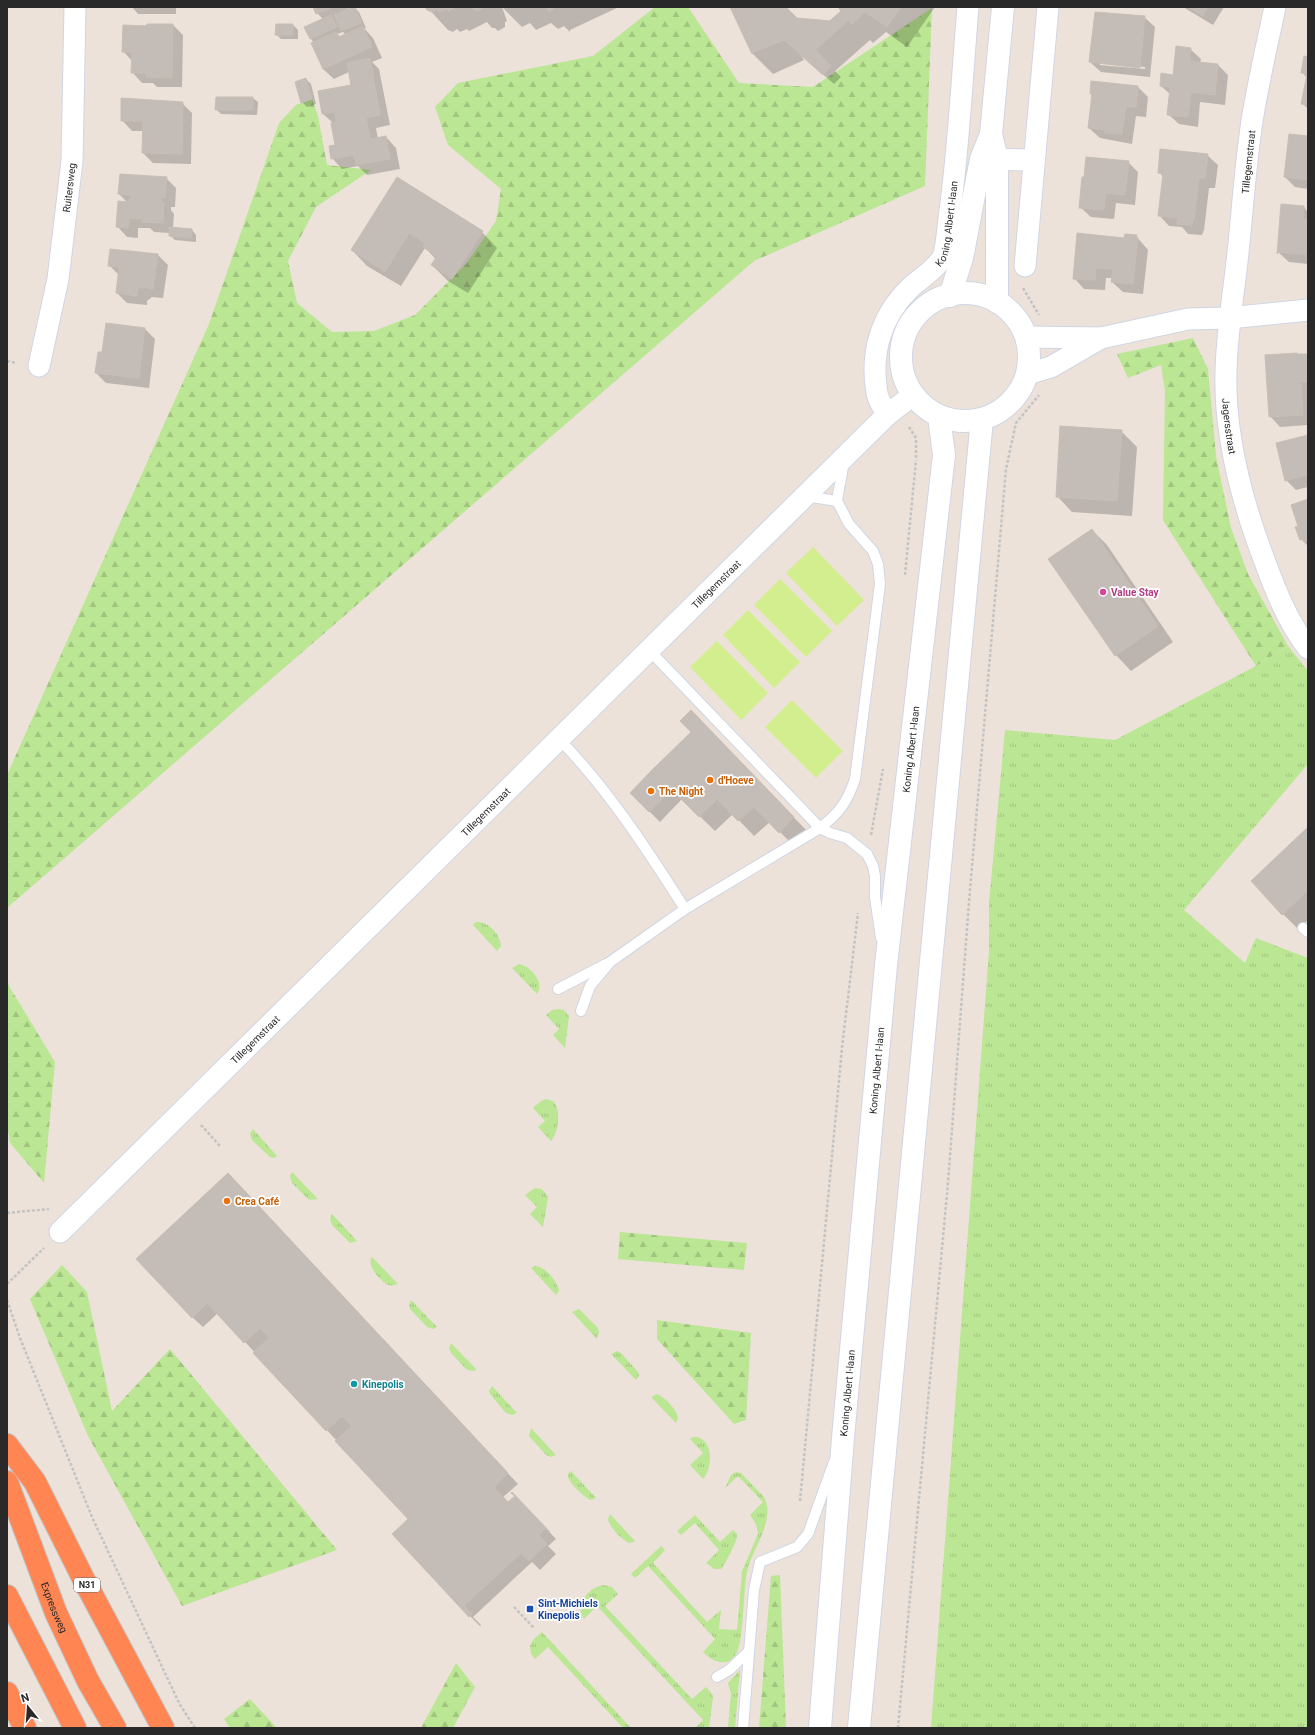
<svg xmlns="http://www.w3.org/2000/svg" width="1315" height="1735" font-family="Roboto,sans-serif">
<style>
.grass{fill:url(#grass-tufts)}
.forest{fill:url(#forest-firs)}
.pitch{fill:#d3ee8e}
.shadow{fill:#0003;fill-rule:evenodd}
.building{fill:#c4bcb7;stroke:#c8beb4}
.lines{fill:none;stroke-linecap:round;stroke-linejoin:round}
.lane-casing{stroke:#cfd6e3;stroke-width:12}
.street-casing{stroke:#cfd6e3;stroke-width:23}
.secondary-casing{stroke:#cfd6e3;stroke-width:24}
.highway-casing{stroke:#c3c3c3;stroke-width:24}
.path{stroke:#c3c3c3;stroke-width:2.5;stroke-dasharray:3 2;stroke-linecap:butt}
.lane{stroke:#fff;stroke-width:10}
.street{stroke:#fff;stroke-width:21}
.secondary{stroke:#fff;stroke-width:22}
.highway{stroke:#ff8552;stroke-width:22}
.hotel-dot{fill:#d1479c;stroke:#fff;stroke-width:1.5}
.food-dot{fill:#e8710a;stroke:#fff;stroke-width:1.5}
.culture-dot{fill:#0f9aa8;stroke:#fff;stroke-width:1.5}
.transit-dot{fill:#1a4fb4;stroke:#fff;stroke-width:1.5}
.labels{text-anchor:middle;stroke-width:3.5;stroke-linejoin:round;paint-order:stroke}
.shield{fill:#fff;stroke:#696969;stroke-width:1}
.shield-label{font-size:9px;font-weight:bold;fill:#292929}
.street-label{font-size:10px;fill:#292929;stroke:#fff}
.hotel-label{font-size:10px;font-weight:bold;fill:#b23c85;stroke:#fff;text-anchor:start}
.food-label{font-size:10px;font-weight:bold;fill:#c56008;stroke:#fff;text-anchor:start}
.culture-label{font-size:10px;font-weight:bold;fill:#0d838f;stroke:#fff;text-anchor:start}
.transit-label{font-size:10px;font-weight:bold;fill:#164399;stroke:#fff;text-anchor:start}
</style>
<defs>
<pattern id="grass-tufts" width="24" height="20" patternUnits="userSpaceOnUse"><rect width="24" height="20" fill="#bbe693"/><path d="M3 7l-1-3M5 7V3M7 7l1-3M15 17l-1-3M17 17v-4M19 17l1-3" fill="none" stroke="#a1c57f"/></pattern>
<pattern id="forest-firs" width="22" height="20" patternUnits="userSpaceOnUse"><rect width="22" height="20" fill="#bbe693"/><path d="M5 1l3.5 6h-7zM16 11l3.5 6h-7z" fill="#a1c57f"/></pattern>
</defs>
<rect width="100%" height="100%" fill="#ece2da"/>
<g class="grass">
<polygon points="1288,646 1308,671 1308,764 1184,910 1245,963 1256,938 1308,958 1308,1728 931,1728 989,951 989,903 1005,730 1115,740 1256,666"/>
<path d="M 476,922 C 488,921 500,934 501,946 L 497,951 L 473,925 Z"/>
<path d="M 519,964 C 531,966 545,983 537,994 L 512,968 Z"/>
<polygon points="558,1009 564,1010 569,1016 565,1048 553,1035 559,1029 546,1015 552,1010"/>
<path d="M 546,1099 L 553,1101 C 562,1109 558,1134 551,1141 L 538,1127 L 545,1121 L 533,1108 L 541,1101 Z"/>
<polygon points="253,1129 277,1156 274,1158 270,1157 252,1140 250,1134"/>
<polygon points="292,1172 317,1198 317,1199 311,1200 308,1199 292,1183 290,1176"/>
<polygon points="535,1188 542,1189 548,1197 543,1227 530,1214 537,1207 525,1195"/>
<polygon points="332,1214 357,1241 350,1243 332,1225 330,1219"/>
<path d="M 372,1257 L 398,1284 C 394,1285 391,1286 388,1285 C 380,1281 366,1265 372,1257 Z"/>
<path d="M 535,1266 C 544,1265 558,1282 559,1291 L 556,1295 L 531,1268 Z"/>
<polygon points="411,1300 437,1327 433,1329 427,1327 410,1309 409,1305"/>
<polygon points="579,1309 598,1328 599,1333 597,1339 572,1312"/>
<polygon points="451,1343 476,1369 475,1371 467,1370 451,1353 449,1348"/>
<polygon points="617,1351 621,1353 638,1372 639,1376 636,1380 611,1354"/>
<polygon points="492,1386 517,1413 512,1415 506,1413 490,1394 489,1391"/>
<path d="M 657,1394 C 665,1397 677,1410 678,1418 L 676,1423 L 651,1397 Z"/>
<polygon points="531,1428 556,1455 551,1457 546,1455 529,1436"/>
<path d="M 693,1437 C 713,1436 714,1466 703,1479 L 690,1465 L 703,1453 L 690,1439 Z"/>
<path d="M 571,1471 L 596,1498 L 591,1500 C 586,1499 569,1483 568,1477 C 568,1474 569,1473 571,1471 Z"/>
<path d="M 736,1472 L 741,1473 L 763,1496 C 778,1517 751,1551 747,1572 C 743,1590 744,1642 736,1654 C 727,1669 712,1661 703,1652 L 715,1639 L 648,1566 L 635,1578 L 631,1574 L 661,1546 L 665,1550 L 653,1563 L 707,1622 L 721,1610 L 719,1629 L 737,1630 L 742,1571 L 758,1534 L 756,1524 L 750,1515 L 763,1502 L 738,1476 L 725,1488 L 731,1475 Z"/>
<path d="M 610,1514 L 635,1541 L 634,1542 L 629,1543 C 622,1540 610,1528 608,1519 Z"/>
<path d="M 695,1515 L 720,1542 L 733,1530 C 735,1532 737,1533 737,1536 C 737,1541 725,1565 721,1569 L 714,1569 L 706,1563 L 719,1550 L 695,1523 L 681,1535 L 677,1531 Z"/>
<path d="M 604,1585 L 612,1587 L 618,1594 L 605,1606 L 692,1699 L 706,1687 L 712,1694 L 713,1697 L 709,1728 L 695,1728 L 703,1720 L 597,1606 L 584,1619 L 583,1618 C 575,1604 590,1586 604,1585 Z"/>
<polygon points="542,1632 631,1728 623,1728 548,1647 535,1659 531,1654 530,1646 533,1640"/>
<polygon points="740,1670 735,1728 728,1728 731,1693 728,1683"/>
</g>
<g class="forest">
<polygon points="655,7 688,7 739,83 813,87 932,8 925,186 754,261 7,908 7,775 209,324 279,123 296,105 312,99 318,116 327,165 371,170 316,207 288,261 297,303 332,332 374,331 415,315 466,264 496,221 501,189 448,145 435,107 458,83 593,56"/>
<polygon points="1193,338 1208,369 1216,456 1231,528 1248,574 1288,646 1256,666 1163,520 1165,391 1161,365 1128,378 1117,354"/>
<polygon points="7,977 9,986 55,1062 44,1183 10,1143 7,1125"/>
<polygon points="620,1232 747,1243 744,1270 618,1259"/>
<polygon points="62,1265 87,1292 112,1411 170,1349 337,1550 182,1606 88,1436 30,1299"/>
<polygon points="657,1320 751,1333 746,1420 734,1424 657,1339"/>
<polygon points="780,1575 786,1728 759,1728 771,1576"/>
<polygon points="456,1663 475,1687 453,1728 421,1728"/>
<polygon points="250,1699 277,1728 230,1728 224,1719"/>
</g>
<g class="pitch">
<polygon points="813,547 864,600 837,626 786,573"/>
<polygon points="780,579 832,631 806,657 754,605"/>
<polygon points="748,610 800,662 774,688 723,635"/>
<polygon points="717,641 768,693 741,720 690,667"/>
<polygon points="792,700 843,751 816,778 765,727"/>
</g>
<g class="shadow">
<polygon points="132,7 176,7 176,14 138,14"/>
<path d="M 315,7 L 346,7 L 348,10 L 354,7 L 359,12 L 366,28 L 364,28 L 373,38 L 382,58 L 372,62 L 379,69 L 390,125 L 376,128 L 378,139 L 386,137 L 396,148 L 400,169 L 367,175 L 358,166 L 342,169 L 332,158 L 336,146 L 332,122 L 323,114 L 352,85 L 349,72 L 334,79 L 323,69 L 312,43 L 314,43 L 311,39 L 305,27 L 323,19 L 317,13 ZM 343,32 L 346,35 L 341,37 L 337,34 Z"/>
<polygon points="427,7 502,7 507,21 505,22 505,27 498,31 495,28 492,28 487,22 469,31 467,29 460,32 457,29 453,32 448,30"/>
<polygon points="502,7 619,7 570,30 570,32 564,26 558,29 551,23 536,30 530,23 522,27"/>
<polygon points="731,7 785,7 796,19 831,22 842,11 842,7 935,7 907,47 886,32 873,43 870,40 835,71 841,77 834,84 801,55 804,60 773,74 753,54"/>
<polygon points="1183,7 1224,7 1213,25"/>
<path d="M 1144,17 L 1155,27 L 1150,77 L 1101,72 L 1090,62 ZM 1100,62 L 1145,67 L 1145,69 L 1100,65 Z"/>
<polygon points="173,25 183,35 182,87 157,87 153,83 142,83 132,72 132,61 123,51 124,26"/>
<polygon points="293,25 298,30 298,39 281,39 276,34"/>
<polygon points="1190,49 1201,59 1200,63 1218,65 1228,75 1225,105 1200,102 1198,127 1179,124 1168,114 1171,95 1161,86 1174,76"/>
<polygon points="1308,58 1308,109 1302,103 1307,78 1302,72"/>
<polygon points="306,79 311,84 316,104 307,107 302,102"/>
<polygon points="1138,87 1148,97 1146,117 1136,116 1132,144 1100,138 1089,128 1093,95 1091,94"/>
<polygon points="253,98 258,102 257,115 221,114 216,109"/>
<polygon points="182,103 192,113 191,164 153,163 143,153 144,131 132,131 122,120"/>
<polygon points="1308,137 1308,189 1295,187 1285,177"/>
<polygon points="1207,155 1218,165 1215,188 1209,188 1204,230 1202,235 1188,234 1182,227 1169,226 1159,215 1163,177 1159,172"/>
<polygon points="1128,162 1138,172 1135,205 1116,203 1114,219 1091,217 1080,207"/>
<polygon points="166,178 176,188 175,207 171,207 171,210 174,214 173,228 192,230 196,235 196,242 175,240 170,235 170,233 154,232 150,228 138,228 138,238 127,237 117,226 128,203 119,194"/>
<polygon points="397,178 482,232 497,248 468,293 448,281 432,265 436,259 425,248 401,286 367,266 352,250"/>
<polygon points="1304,207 1308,212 1308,264 1289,262 1278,252"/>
<polygon points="1136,236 1148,250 1143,294 1123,292 1112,282 1113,278 1106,278 1105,290 1084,289 1074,278 1125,239"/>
<polygon points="158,255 168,265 163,298 152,297 147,301 147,305 127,303 117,293 119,275 109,265"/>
<polygon points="145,329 155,339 149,388 106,383 96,373"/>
<polygon points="1308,355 1308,425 1280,427 1270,416"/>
<polygon points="1121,431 1137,447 1132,516 1072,512 1057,496"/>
<polygon points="1308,436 1308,487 1296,490 1286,480"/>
<polygon points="1308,500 1308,546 1301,539 1299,527"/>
<polygon points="1092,530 1107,545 1173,642 1131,671 1116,655 1050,559"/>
<polygon points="706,727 809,833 795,847 770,822 754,836 733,814 715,831 682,799 660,822 631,793 692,732"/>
<polygon points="1308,829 1308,920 1298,929 1283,914"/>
<polygon points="239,1185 518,1484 503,1497 509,1503 526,1507 556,1539 548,1546 556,1554 540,1570 532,1562 473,1617 481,1625 480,1626 470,1616 410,1519 337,1441 218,1313 203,1327 192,1317"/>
</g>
<g class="building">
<polygon points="313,7 334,7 316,14"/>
<polygon points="352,7 355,7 362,23 341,31 334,15"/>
<polygon points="425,7 456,7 448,11 447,9 439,12 437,9 432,12 427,10"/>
<polygon points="470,7 485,7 477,11"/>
<polygon points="546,7 556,7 549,12"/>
<polygon points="730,7 768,7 784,40 754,52 752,54"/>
<polygon points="768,7 786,7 797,18 831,21 807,41 831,66 823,75 784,40"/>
<polygon points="841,7 901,7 887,27 865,12 852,24 849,20 815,50 807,41 841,11 839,9"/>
<polygon points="1188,7 1208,7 1203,16"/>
<polygon points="1095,12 1145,16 1140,68 1089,62"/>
<polygon points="331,15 337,27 310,39 304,27"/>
<polygon points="147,24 173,24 172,78 146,77 146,73 131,73 132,52 122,52 123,25 146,26"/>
<polygon points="276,24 293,24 293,35 275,35"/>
<polygon points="363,26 372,47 323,69 311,43 336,32 339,37"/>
<polygon points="1176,46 1191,48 1189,61 1218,64 1215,95 1191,92 1188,117 1167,115 1170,88 1172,87 1160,86 1161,73 1173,75"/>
<polygon points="1304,56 1308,57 1308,108 1307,105 1301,104 1307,74 1301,73"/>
<polygon points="370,58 380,115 366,118 370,139 386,136 390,159 356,165 354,155 331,159 329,146 335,145 331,123 336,122 335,112 322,114 318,91 351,85 347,63"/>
<polygon points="306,78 312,99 301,103 295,82"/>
<polygon points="1091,81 1138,86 1136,107 1126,107 1122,134 1105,133 1105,130 1088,128 1092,94 1090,94"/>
<polygon points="216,97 253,97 253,110 215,110"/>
<polygon points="121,98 183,102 182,154 142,153 143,121 121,121"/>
<polygon points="1289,134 1308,136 1308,180 1284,177"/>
<polygon points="1160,149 1208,154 1205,178 1199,178 1194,220 1193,220 1192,225 1177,224 1178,218 1158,216 1163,174 1158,173"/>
<polygon points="1086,157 1129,161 1125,195 1106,193 1104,210 1079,208 1082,177 1084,177"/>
<polygon points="120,174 167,177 165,198 161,197 161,202 164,203 163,223 142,222 143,219 129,218 128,228 116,227 118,201 128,202 128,200 131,200 131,195 118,194"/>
<polygon points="397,177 483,231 452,279 431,265 437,256 423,247 425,243 409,233 385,272 351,250"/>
<polygon points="1281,204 1304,206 1303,220 1308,220 1308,255 1279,252 1277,254"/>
<polygon points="169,227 192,229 191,238 169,236"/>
<polygon points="1077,233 1124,238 1125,234 1137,235 1136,238 1138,238 1133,284 1111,282 1113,269 1096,268 1095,280 1073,279"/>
<polygon points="110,249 158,254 153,289 141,287 137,290 137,296 116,293 119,267 108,266"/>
<polygon points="106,323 145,328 139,378 95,373 98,352 102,352"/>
<polygon points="1297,353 1297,354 1308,354 1308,382 1301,382 1303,415 1269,417 1265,355"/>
<polygon points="1060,426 1122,430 1117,501 1056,497"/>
<polygon points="1308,435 1308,475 1285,481 1276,443"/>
<polygon points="1308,499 1308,540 1304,542 1303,539 1300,540 1295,527 1298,526 1291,505"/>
<polygon points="1092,529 1158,626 1115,656 1048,559"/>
<polygon points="691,710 794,817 779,833 754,807 738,821 717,799 699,817 652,770 691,732 680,721"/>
<polygon points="652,770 672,790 649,812 630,793"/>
<polygon points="1308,827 1308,890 1282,915 1251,881"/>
<polygon points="228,1173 508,1473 494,1487 508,1502 515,1496 511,1493 512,1492 550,1532 549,1533 545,1529 539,1535 547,1544 529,1561 521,1553 464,1606 472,1614 469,1617 392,1534 408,1519 335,1441 352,1426 342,1416 326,1431 253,1353 269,1338 260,1328 244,1343 207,1303 192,1318 136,1259"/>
</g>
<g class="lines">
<g class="lane-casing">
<g id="lane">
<polyline points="806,496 837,501"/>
<polyline points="649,650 820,828 830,833 847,838 867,854 873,866 875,876 875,897 881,938"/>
<path d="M 559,739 C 608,789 648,851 685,909"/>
<polyline points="1303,928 1308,932"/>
<polyline points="558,989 606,964"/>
<path d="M 581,1011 L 590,986 L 610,962 L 685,909 L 820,828 C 839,813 847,803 855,779 L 880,584 L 878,564 L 873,551 L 849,524 L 837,501 L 844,461"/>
<polyline points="717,1677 729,1670 749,1651"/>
<polyline points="743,1728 754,1590 760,1562 797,1547 808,1534 834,1462"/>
</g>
</g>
<g class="street-casing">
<g id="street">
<path id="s1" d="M 1275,7 C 1267,45 1258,83 1252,121 C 1246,161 1243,202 1239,243 C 1235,286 1227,328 1226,371 C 1224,437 1242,502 1265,562 C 1276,592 1288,622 1308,648"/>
<polyline points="981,159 1033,160"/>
<polyline points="1025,266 1048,7"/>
<polyline points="1026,337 1101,338 1188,319 1229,318 1308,310"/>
<path id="s2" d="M 39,366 L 58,279 L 72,161 L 75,7"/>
<polyline points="1027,374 1051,367 1101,338"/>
<path id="s3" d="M 887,415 C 884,408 878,400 877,393 C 870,353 881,316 910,288 C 921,278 935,270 943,257 C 946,250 948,227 949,218 C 959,148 962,77 968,7"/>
<path id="s4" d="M 60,1232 L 887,415 L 913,395"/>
</g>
</g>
<g class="secondary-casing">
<g id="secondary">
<polyline points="991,134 997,159 997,302"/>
<circle cx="965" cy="357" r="64"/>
<polyline points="950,296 962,258 981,159 991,134 1003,7"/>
<path id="s5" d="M 820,1728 L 843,1438 L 886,965 L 944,455 L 939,416"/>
<polyline points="859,1728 982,419"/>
</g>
</g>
<g class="highway-casing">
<g id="highway">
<polyline points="7,1445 35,1482 84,1580 163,1728"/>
<path id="s6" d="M 7,1482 L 56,1613 L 88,1681 L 115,1728"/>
<polyline points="7,1596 75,1728"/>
<polyline points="7,1693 25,1728"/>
</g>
</g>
<g class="path">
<polyline points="1023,288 1039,315"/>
<polyline points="7,361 16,363"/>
<polyline points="909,427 916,438 916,460"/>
<polyline points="905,575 916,460"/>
<polyline points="871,835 883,769"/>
<polyline points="201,1125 220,1146"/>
<polyline points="7,1213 49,1209"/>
<polyline points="7,1284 44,1248"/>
<polyline points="7,1300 20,1338 92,1517 179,1703 195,1728"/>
<polyline points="800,1501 842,1048 858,913"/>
<polyline points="514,1607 534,1628"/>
<polyline points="898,1728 948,1183 969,902 1006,469 1016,423 1039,395"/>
</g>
<use href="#lane" class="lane"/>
<use href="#street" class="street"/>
<use href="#secondary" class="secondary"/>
<use href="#highway" class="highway"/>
</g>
<circle class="hotel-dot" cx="1103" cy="592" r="4"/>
<g class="food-dot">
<circle cx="710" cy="780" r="4"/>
<circle cx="651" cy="791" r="4"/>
<circle cx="227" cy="1201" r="4"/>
</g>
<circle class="culture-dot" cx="354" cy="1384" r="4"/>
<rect class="transit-dot" x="526" y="1605" width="8" height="8" rx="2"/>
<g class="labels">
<rect class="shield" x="74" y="1578" width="26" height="14" rx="3"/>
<g class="shield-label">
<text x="87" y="1588">N31</text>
</g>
<g class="street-label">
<text transform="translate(1248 162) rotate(-84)" y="4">Tillegemstraat</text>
<text dy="4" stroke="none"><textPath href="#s2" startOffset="181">Ruitersweg</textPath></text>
<text dy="4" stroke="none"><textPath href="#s3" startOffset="218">Koning Albert I-laan</textPath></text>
<text dy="4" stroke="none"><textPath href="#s1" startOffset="423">Jagersstraat</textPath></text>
<text dy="4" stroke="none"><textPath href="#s4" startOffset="922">Tillegemstraat</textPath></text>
<text dy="4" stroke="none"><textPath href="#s5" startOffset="983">Koning Albert I-laan</textPath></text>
<text dy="4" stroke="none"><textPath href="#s4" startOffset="598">Tillegemstraat</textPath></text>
<text dy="4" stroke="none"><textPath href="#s4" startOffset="274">Tillegemstraat</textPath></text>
<text dy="4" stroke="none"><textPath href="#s5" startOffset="660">Koning Albert I-laan</textPath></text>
<text dy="4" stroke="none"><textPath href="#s5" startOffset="336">Koning Albert I-laan</textPath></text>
<text dy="4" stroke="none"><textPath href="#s6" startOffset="134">Expressweg</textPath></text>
</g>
<g class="hotel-label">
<text x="1111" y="596">Value Stay</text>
</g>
<g class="food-label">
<text x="718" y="784">d'Hoeve</text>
<text x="659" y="795">The Night</text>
<text x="235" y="1205">Crea Café</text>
</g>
<g class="culture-label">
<text x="362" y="1388">Kinepolis</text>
</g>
<g class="transit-label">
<text x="538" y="1607">Sint-Michiels<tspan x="538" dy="12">Kinepolis</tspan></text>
</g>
</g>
<rect width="1315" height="1735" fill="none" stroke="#292929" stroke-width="16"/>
<g transform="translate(28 1707) rotate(343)" stroke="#ffffff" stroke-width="3" paint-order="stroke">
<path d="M0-3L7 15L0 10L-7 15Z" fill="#292929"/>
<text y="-6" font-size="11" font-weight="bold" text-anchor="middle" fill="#292929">N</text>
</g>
</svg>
